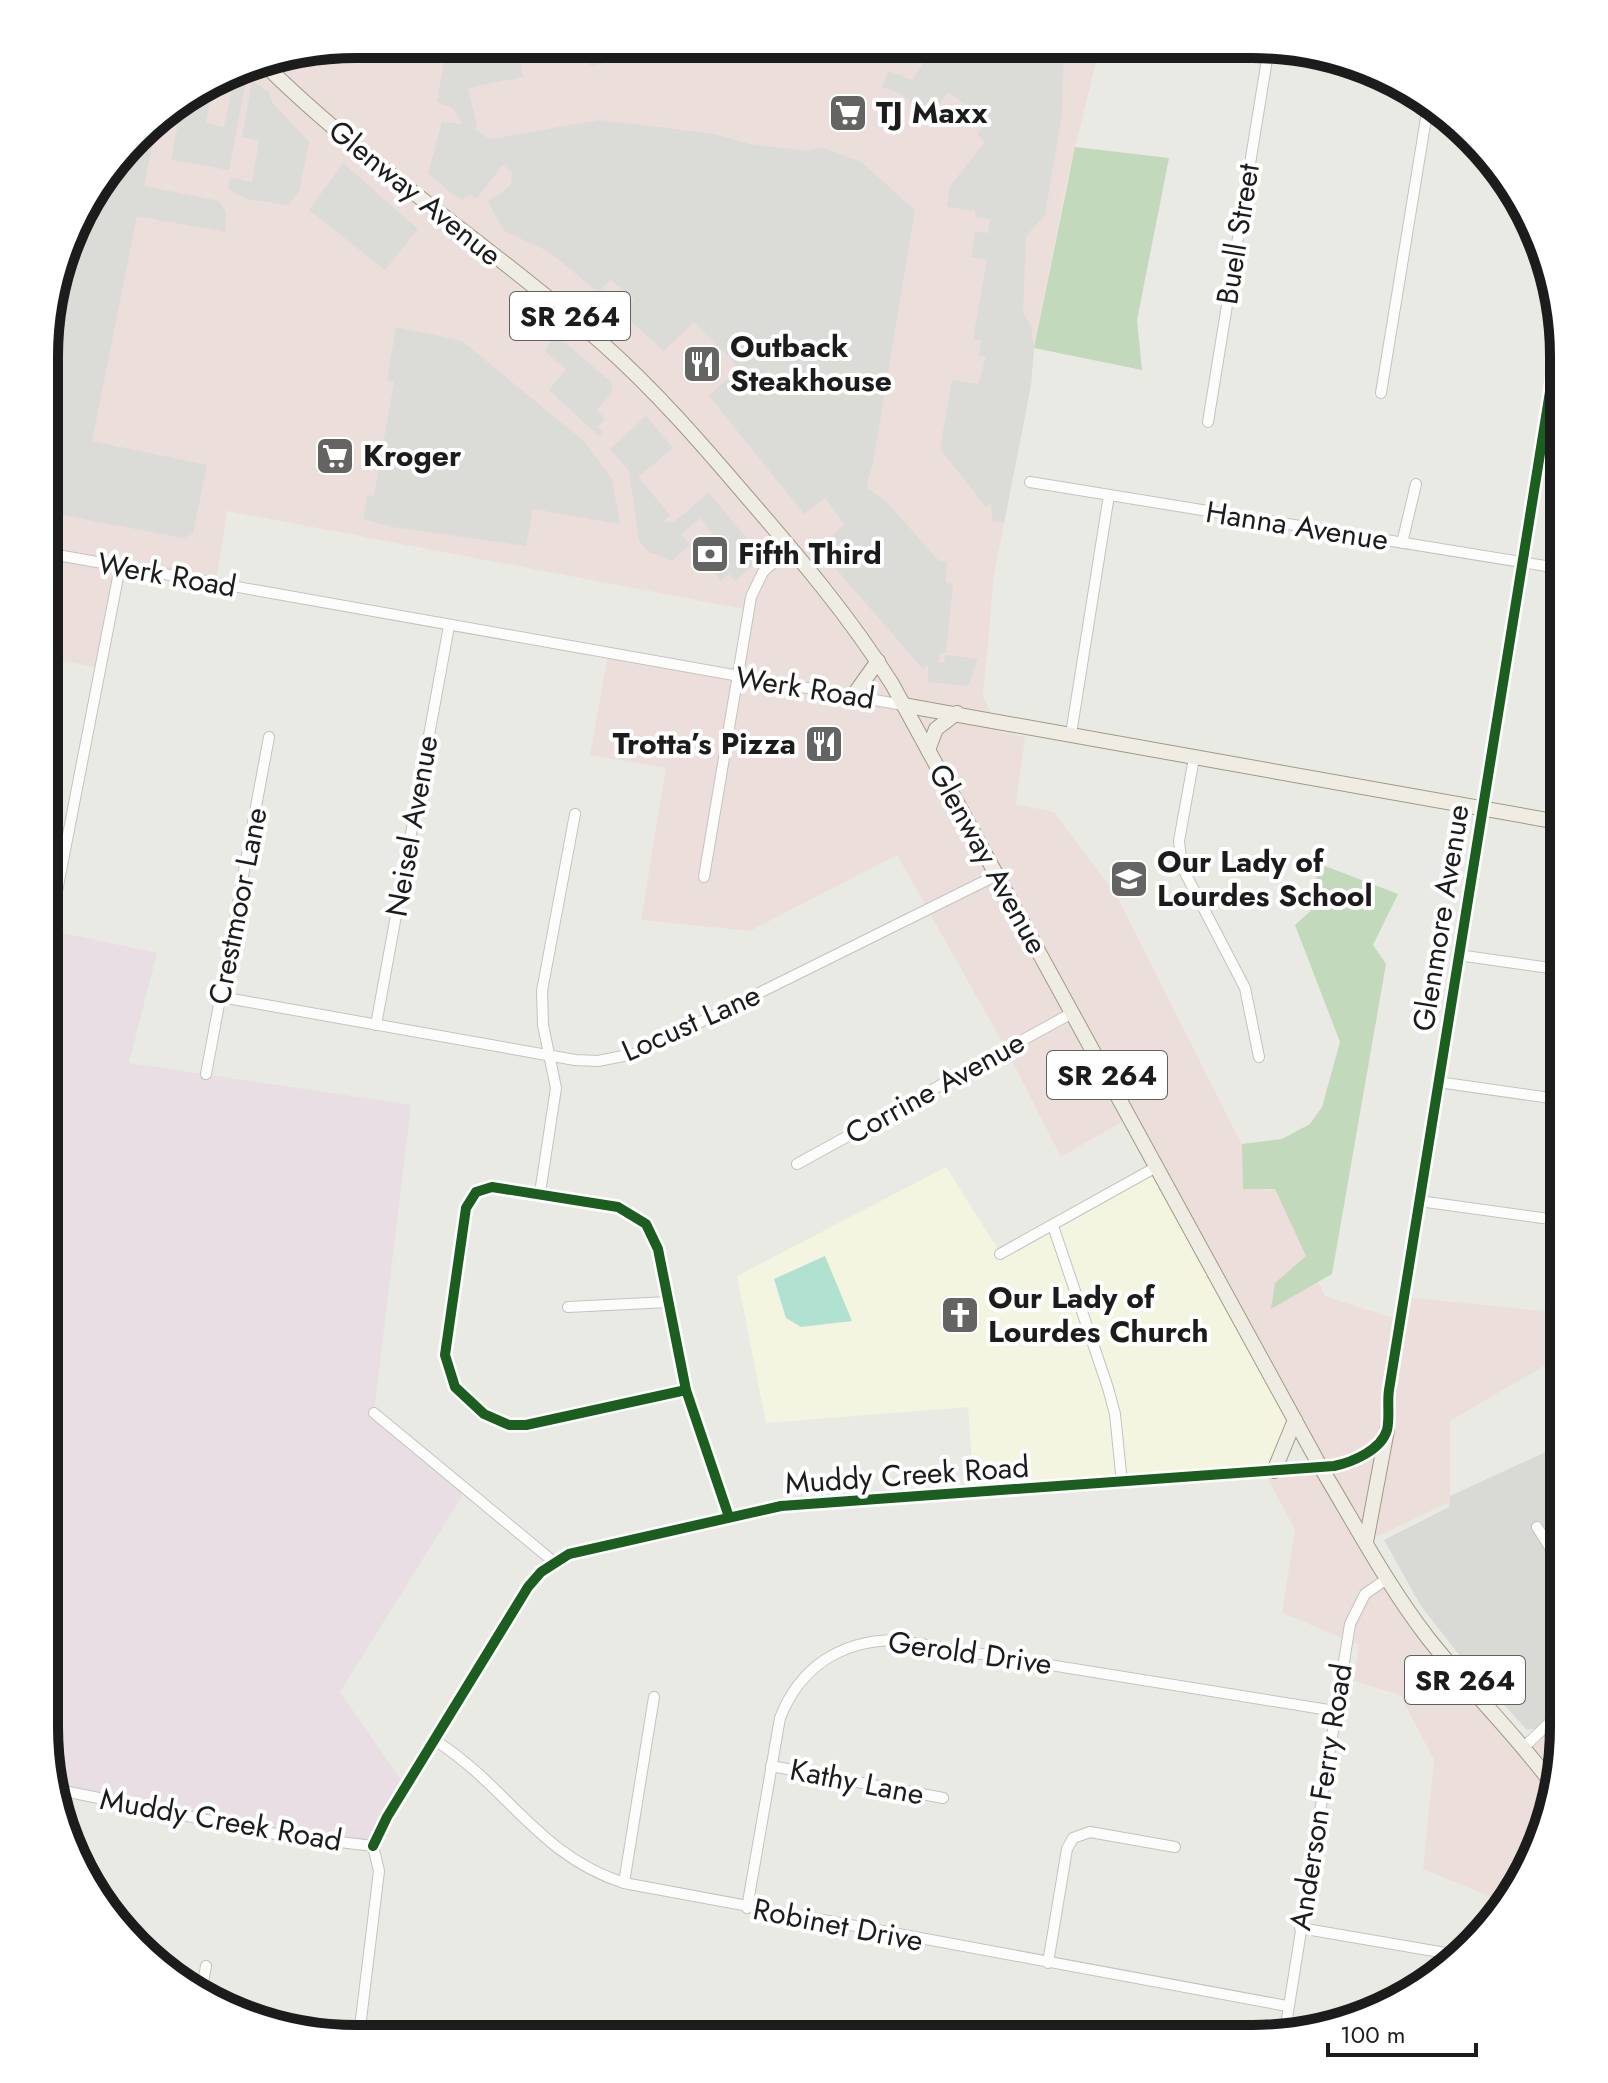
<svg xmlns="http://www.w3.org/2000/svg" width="1608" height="2083" font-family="Jost,sans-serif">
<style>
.residential{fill:#d9d9d6}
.commercial{fill:#ecdfdb}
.industrial{fill:#e8dee3}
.education{fill:#f3f5e0}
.forest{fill:#c2d9bb}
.pitch{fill:#b1e1d1}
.parking{fill:#dbdbd8}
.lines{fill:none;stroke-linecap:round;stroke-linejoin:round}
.minor-casing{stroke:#c3c3c1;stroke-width:12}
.major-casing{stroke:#9f9a83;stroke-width:16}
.minor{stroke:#fcfcfb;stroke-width:10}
.major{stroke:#efece4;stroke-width:14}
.cycleway-casing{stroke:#fff;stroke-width:15}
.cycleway{stroke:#1b5e20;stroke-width:10}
.labels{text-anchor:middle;stroke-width:8;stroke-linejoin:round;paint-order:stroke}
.shield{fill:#fff;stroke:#606060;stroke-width:2}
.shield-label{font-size:28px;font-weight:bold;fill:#1c1c1c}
.poi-label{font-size:30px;font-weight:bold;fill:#1c1c1c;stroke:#fff;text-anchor:start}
.street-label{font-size:30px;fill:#1c1c1c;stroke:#fff}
.rim{fill:none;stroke:#1c1c1c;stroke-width:10}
</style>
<rect width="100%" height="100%" fill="#eaeae5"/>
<polygon class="residential" points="1563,1444 1563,1703 1537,1728 1527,1730 1460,1656 1421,1606 1384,1540 1449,1507 1450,1496"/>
<polygon class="commercial" points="356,44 1100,46 1066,185 1034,348 1031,385 994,576 983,696 1000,732 1025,737 1016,804 1054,812 1117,896 1265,1191 1275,1189 1325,1296 1399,1320 1404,1297 1564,1313 1563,1355 1450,1421 1450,1502 1366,1542 1413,1617 1524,1746 1563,1710 1563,1747 1547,1827 1508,1904 1423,1869 1434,1760 1400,1695 1353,1681 1359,1645 1282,1613 1295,1530 1264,1472 1320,1466 1130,1117 1061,1157 1006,1049 897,855 750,931 641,920 666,768 590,755 608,655 738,677 749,610 227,511 216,583 120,567 100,668 46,658 47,315 86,201 151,121 256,61"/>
<polygon class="industrial" points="46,915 51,917 49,930 157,953 129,1063 411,1105 374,1412 467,1488 340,1692 406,1787 373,1846 341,1844 59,1790 44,1727"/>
<polygon class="education" points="1158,1166 1295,1420 1274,1471 974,1493 968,1407 766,1423 737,1276 946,1167 1001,1254"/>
<g class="forest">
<polygon points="1075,147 1169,158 1137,320 1142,370 1034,348"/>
<polygon points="1325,866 1398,894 1373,945 1386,964 1332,1274 1271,1309 1275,1283 1306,1256 1275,1189 1243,1189 1242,1144 1282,1139 1310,1124 1322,1107 1340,1042 1295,925 1319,903 1314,881"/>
</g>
<polygon class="pitch" points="825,1256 852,1321 801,1327 786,1318 774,1279"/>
<g class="parking">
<polygon points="447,44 522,44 518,46 523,77 468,88 477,125 475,129 489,139 600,120 715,134 750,144 807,151 822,147 861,162 915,210 873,464 867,483 868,489 885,500 939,561 947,561 946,583 953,584 946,653 940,653 939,662 944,663 945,655 978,659 968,686 928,682 928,665 923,669 822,553 821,546 844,524 825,498 804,514 709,396 737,370 731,359 694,322 664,351 622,314 634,299 611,280 598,292 549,252 504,231 488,202 511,185 512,172 503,165 476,199 471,195 462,199 455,196 428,173 442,122 462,124 454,109 437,102"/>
<polygon points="586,45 630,45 628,59 590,66"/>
<polygon points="884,46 1064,46 1062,115 1045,215 1026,236 1023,313 1031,325 1034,348 1031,385 1004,523 992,521 991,503 986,507 940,449 952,380 978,384 986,357 979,356 981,340 973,339 987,260 971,257 975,231 988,233 990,219 975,217 975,211 947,207 950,186 985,142 977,134 987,122 949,92 928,116 901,94 882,87 888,71 913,80 924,61"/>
<polygon points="241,69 247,76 229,170 171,160 182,103 213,85 206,123 224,127 232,88 215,84"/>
<polygon points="252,81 269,92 272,102 309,142 299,192 288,205 247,199 228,189 230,178 252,182 259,141 242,137"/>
<polygon points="152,120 156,126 144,186 219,201 226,212 225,232 137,216 92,441 207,465 193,534 183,538 46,512 46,447 60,377 53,371 89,197"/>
<polygon points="343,163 418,229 385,270 309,210"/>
<polygon points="396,327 462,341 584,441 612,479 620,524 533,509 526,546 392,527 363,519 367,495 374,496 394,382 387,380"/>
<polygon points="555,334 611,382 613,391 597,410 605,419 598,427 603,432 599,436 549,390 566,369 545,352"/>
<polygon points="646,416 673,448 638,477 670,515 664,522 675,521 709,493 755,548 750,553 757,562 735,581 729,574 721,581 706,561 723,547 700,518 681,534 690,545 671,561 649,552 639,541 629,471 610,449"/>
</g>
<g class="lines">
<g class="minor-casing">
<g id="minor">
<polyline points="1381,393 1429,100"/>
<polyline points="1208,422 1269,47"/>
<polyline points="1030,482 1564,569"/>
<polyline points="1402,543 1416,484"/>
<polyline points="46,553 903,705"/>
<polyline points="1071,734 1109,495"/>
<polyline points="1194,758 1179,841 1182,867 1245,988 1259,1057"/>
<polyline points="704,877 751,597 763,572 790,547"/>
<polyline points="46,948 120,567"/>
<polyline points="1458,955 1564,970"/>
<polyline points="221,997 575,1060 598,1061 638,1053 997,875"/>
<polyline points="376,1025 449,626"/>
<polyline points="206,1074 269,737"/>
<polyline points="1438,1082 1564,1100"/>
<polyline points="797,1164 1072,1013"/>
<polyline points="540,1193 556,1088 543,1025 542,991 575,814"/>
<polyline points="1419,1201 1564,1221"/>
<polyline points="1053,1226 1108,1388 1115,1414 1122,1483"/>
<polyline points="1000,1254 1158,1166"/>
<polyline points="568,1307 669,1302"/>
<polyline points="686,1390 526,1425 509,1425 484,1414 455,1387 445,1355 466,1208 476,1192 492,1187 618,1207 646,1224 658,1249 686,1390 729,1517"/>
<polyline points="374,1413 554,1562"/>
<polyline points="1537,1527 1563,1568"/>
<path d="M 436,1741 C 508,1787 539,1856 624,1883 L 1287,2006"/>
<polyline points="1524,1747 1563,1710"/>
<polyline points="771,1766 943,1798"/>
<polyline points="59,1790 281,1835 373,1846"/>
<path d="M 373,1846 L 387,1817 L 528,1587 L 541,1572 L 569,1554 L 781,1506 L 1334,1466 C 1353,1462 1381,1450 1387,1430 C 1390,1418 1387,1402 1389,1390 L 1559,336"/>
<polyline points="624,1883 654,1697"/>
<path d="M 747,1908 L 780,1718 C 800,1667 840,1641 895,1640 L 1335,1711"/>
<polyline points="1300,1928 1463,1956"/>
<polyline points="1048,1963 1067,1849 1073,1838 1090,1832 1175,1847"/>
<polyline points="201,1993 206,1966"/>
<polyline points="1285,2031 1350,1624 1365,1594 1388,1578"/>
<polyline points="359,2036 379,1871 373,1846"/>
</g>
</g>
<g class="major-casing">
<g id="major">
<path d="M 260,60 C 365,165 490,245 602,343 C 655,390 701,443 747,497 C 799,557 850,617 892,684 L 1320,1466 C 1355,1524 1387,1585 1428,1638 C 1469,1690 1517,1735 1555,1788"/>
<polyline points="853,696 878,661"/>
<polyline points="903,705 1564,823"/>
<polyline points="928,750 936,729 957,713"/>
<polyline points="1274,1471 1295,1420"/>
<polyline points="1366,1542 1387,1430"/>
</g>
</g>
<use href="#minor" class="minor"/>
<use href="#major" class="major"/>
<g class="cycleway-casing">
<g id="cycleway">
<polyline points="686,1390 526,1425 509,1425 484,1414 455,1387 445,1355 466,1208 476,1192 492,1187 618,1207 646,1224 658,1249 686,1390 729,1517"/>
<path d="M 373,1846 L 387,1817 L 528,1587 L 541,1572 L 569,1554 L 781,1506 L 1334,1466 C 1353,1462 1381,1450 1387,1430 C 1390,1418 1387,1402 1389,1390 L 1559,336"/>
</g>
</g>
<use href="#cycleway" class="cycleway"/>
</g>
<defs>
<g id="supermarket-square" transform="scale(2)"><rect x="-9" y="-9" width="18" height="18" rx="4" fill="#646462" stroke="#fff"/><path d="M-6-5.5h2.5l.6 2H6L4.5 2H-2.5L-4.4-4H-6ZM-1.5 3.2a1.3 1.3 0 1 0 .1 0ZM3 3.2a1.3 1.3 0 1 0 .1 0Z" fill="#fff"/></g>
<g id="restaurant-square" transform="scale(2)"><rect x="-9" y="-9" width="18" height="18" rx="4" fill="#646462" stroke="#fff"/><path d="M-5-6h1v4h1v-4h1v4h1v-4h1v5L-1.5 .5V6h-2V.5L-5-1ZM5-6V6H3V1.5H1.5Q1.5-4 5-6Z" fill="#fff"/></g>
<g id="bank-square" transform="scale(2)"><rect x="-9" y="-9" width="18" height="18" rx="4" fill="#646462" stroke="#fff"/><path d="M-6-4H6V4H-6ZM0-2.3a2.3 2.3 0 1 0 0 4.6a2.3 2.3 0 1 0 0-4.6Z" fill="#fff"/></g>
<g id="school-square" transform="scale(2)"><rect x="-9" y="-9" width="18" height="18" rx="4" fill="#646462" stroke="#fff"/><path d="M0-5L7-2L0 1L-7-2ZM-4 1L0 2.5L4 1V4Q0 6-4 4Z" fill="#fff"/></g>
<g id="church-square" transform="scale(2)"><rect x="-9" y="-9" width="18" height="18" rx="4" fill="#646462" stroke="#fff"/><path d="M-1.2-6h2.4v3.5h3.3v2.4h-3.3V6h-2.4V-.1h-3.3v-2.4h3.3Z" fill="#fff"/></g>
</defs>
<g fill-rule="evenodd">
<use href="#supermarket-square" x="848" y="113"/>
<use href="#restaurant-square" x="702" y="364"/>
<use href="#supermarket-square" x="335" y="456"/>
<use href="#bank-square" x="710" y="554"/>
<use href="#restaurant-square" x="824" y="744"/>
<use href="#school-square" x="1129" y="879"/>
<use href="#church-square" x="960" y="1315"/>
</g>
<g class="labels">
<g class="shield">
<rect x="510" y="292" width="120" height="48" rx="6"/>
<rect x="1047" y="1051" width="120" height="48" rx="6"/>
<rect x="1405" y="1656" width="120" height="48" rx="6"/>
</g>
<g class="shield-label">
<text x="570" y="326">SR 264</text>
<text x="1107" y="1085">SR 264</text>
<text x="1465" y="1690">SR 264</text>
</g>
<g class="poi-label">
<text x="876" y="123">TJ Maxx</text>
<text x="730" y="357">Outback<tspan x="730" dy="34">Steakhouse</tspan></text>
<text x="363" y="466">Kroger</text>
<text x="738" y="564">Fifth Third</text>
<text x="796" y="754" text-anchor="end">Trotta’s Pizza</text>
<text x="1157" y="872">Our Lady of<tspan x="1157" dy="34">Lourdes School</tspan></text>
<text x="988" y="1308">Our Lady of<tspan x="988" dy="34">Lourdes Church</tspan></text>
</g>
<g class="street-label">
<text transform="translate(415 193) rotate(39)" y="10">Glenway Avenue</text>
<text transform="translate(1238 234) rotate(-81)" y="10">Buell Street</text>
<text transform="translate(1297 526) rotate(9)" y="10">Hanna Avenue</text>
<text transform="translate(167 575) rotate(10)" y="10">Werk Road</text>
<text transform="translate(805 688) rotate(9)" y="10">Werk Road</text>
<text transform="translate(412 826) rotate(-80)" y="10">Neisel Avenue</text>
<text transform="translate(988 859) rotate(61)" y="10">Glenway Avenue</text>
<text transform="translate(238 906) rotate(-79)" y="10">Crestmoor Lane</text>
<text transform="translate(1441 918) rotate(-81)" y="10">Glenmore Avenue</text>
<text transform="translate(691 1023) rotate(-24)" y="10">Locust Lane</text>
<text transform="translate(935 1088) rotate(-29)" y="10">Corrine Avenue</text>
<text transform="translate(907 1475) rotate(-4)" y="10">Muddy Creek Road</text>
<text transform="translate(970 1653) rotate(8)" y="10">Gerold Drive</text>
<text transform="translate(857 1782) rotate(11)" y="10">Kathy Lane</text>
<text transform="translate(1321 1797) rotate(-81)" y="10">Anderson Ferry Road</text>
<text transform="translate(221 1820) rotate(10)" y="10">Muddy Creek Road</text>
<text transform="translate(838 1925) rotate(11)" y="10">Robinet Drive</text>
</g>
</g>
<path d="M0 0H1608V2083H0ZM356 58H1252A298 298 0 0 1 1550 356V1727A298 298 0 0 1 1252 2025H356A298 298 0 0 1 58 1727V356A298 298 0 0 1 356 58Z" fill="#fff" fill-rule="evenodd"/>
<path class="rim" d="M356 58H1252A298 298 0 0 1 1550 356V1727A298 298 0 0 1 1252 2025H356A298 298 0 0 1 58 1727V356A298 298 0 0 1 356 58Z"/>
<path d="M1328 2043v12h148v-12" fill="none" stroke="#1c1c1c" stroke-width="4"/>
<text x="1340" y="2043" font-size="24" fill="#1c1c1c" stroke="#ffffff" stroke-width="6" paint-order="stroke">100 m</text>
</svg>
